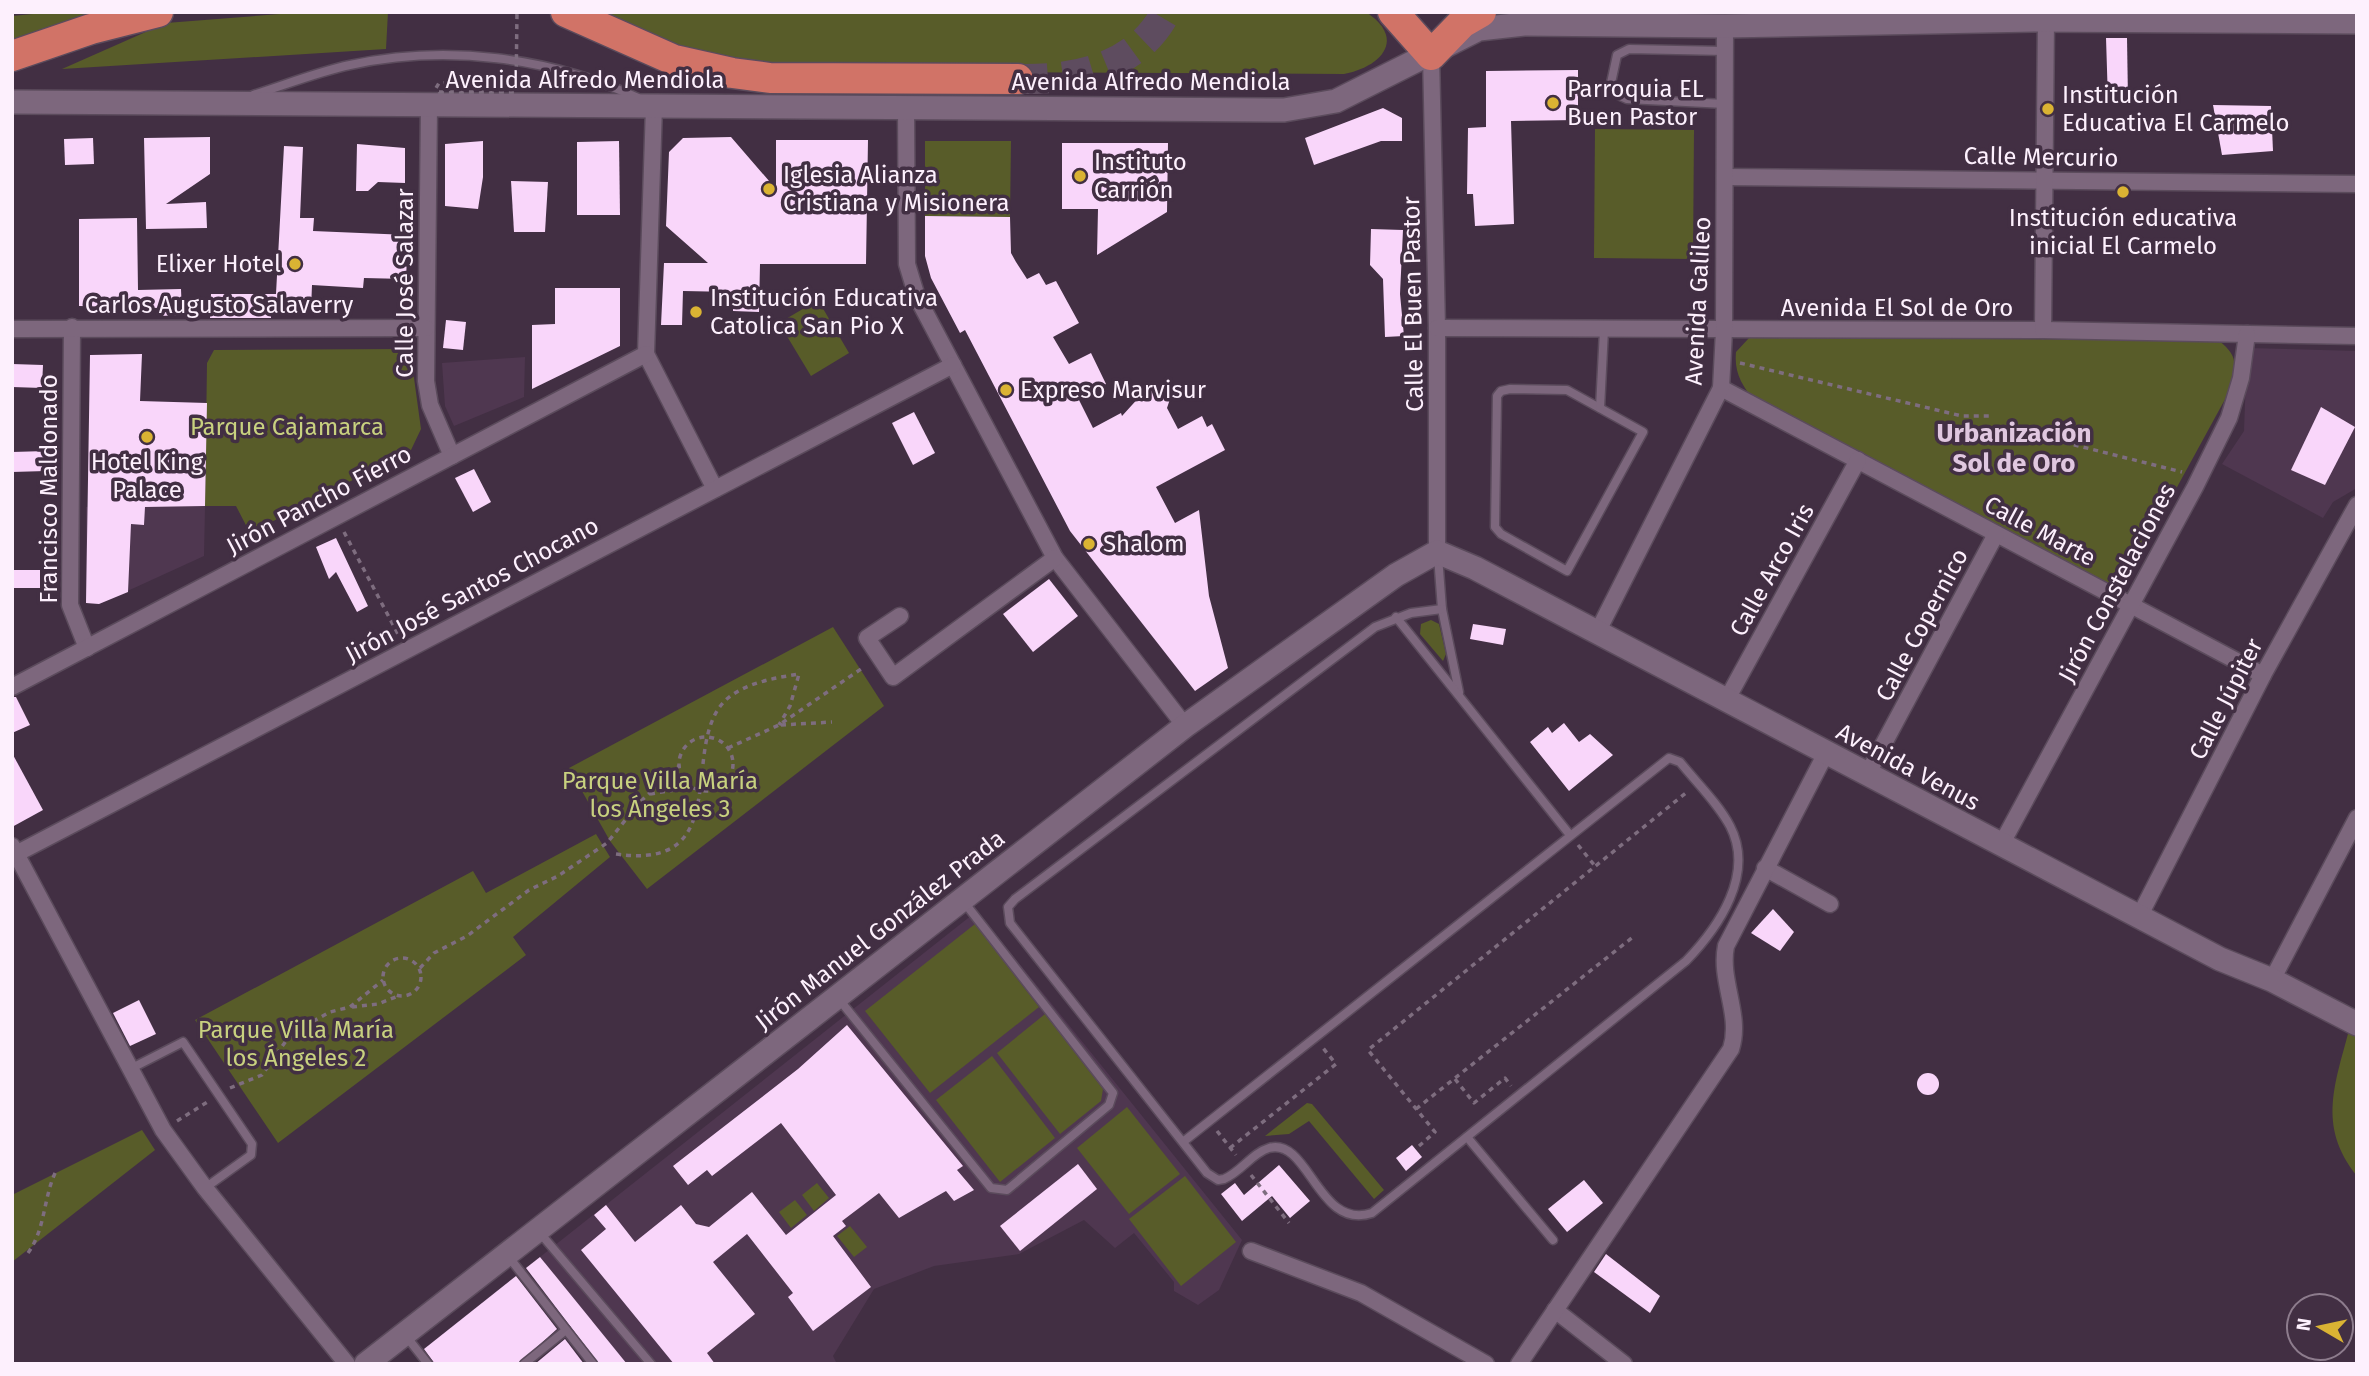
<svg xmlns="http://www.w3.org/2000/svg" width="2369" height="1376" font-family="'Fira Sans',sans-serif">
<style>
.built{fill:#4f3750}
.green{fill:#585c29}
.building{fill:#f9d6fa}
.lines{fill:none;stroke-linecap:round;stroke-linejoin:round}
.highway-tunnel{stroke:#5e4c5f;stroke-width:30;stroke-dasharray:30 15;stroke-linecap:butt}
.lane-casing{stroke:#5b4b5c;stroke-width:11}
.street-casing{stroke:#5b4b5c;stroke-width:19}
.secondary-casing{stroke:#5b4b5c;stroke-width:26}
.highway-casing{stroke:#5b4b5c;stroke-width:33}
.path{stroke:#7e6d7f;stroke-width:3.5;stroke-dasharray:5 5;stroke-linecap:butt}
.lane{stroke:#7d677d;stroke-width:8}
.street{stroke:#7d677d;stroke-width:16}
.secondary{stroke:#7d677d;stroke-width:23}
.highway{stroke:#d17367;stroke-width:30}
.path-bridge{stroke:#7e6d7f;stroke-width:3.5;stroke-dasharray:5 5;stroke-linecap:butt}
.poi-dot{fill:#dab333;stroke:#422f43;stroke-width:2.5}
.labels{text-anchor:middle;stroke-width:7;stroke-linejoin:round;paint-order:stroke}
.street-label{font-size:24px;fill:#fdf0fd;stroke:#422f43}
.poi-label{font-size:24px;fill:#fdf0fd;stroke:#422f43;text-anchor:start}
.park-label{font-size:24px;fill:#c8d17f;stroke:#422f43}
.neighbourhood-label{font-size:26px;font-weight:bold;fill:#e0c7e0;stroke:#422f43}
</style>
<rect width="100%" height="100%" fill="#422f43"/>
<g class="built">
<polygon points="2247,348 2357,351 2357,488 2333,502 2323,518 2222,464 2244,431"/>
<polygon points="525,357 524,397 454,426 445,406 442,363"/>
<polygon points="133,460 206,460 204,556 99,604 86,603 86,507 131,507"/>
<polygon points="977,911 1242,1240 1219,1290 1198,1305 1174,1291 1174,1282 1134,1233 1115,1248 1084,1220 1019,1254 934,1266 874,1289 833,1356 837,1364 627,1364 540,1257"/>
</g>
<g class="green">
<polygon points="53,12 84,12 84,22 12,45 12,16"/>
<polygon points="305,12 388,12 386,49 62,69 166,23"/>
<path d="M 593,12 L 1366,12 C 1407,39 1381,67 1344,74 L 783,71 L 695,54 Z"/>
<polygon points="1595,129 1694,130 1693,259 1594,258"/>
<polygon points="925,141 1011,141 1010,217 925,216"/>
<polygon points="818,300 849,353 811,376 779,323"/>
<path d="M 1749,338 L 2218,340 C 2241,358 2235,366 2229,392 L 2123,586 L 2107,588 L 1755,402 C 1742,385 1734,373 1736,352 Z"/>
<polygon points="410,349 421,429 411,450 250,533 236,506 205,506 207,363 214,350"/>
<polygon points="1431,620 1439,624 1446,654 1443,661 1420,634 1421,624"/>
<polygon points="833,627 884,706 647,889 610,841 569,768"/>
<polygon points="596,834 610,857 513,937 526,955 278,1143 195,1020 473,871 486,893"/>
<polygon points="975,924 1039,1007 930,1093 865,1011"/>
<polygon points="1045,1014 1103,1089 1101,1101 1060,1134 997,1053"/>
<path d="M 2350,1026 L 2357,1030 L 2357,1176 C 2316,1125 2336,1082 2350,1026 Z"/>
<polygon points="992,1056 1055,1138 1000,1182 936,1100"/>
<polygon points="1307,1103 1312,1104 1384,1190 1374,1199 1309,1121 1289,1134 1265,1136"/>
<polygon points="1127,1107 1180,1174 1129,1214 1077,1148"/>
<polygon points="142,1130 155,1150 12,1262 12,1195"/>
<polygon points="1185,1176 1236,1242 1181,1286 1129,1219"/>
<polygon points="817,1183 829,1198 814,1211 802,1195"/>
<polygon points="795,1200 807,1215 791,1228 779,1212"/>
<polygon points="850,1226 867,1247 854,1257 837,1236"/>
</g>
<g class="building">
<polygon points="2106,38 2127,38 2128,100 2108,101"/>
<polygon points="1578,70 1578,120 1511,121 1514,224 1475,226 1473,194 1467,194 1468,128 1486,127 1486,71"/>
<polygon points="2213,105 2271,106 2273,151 2222,155"/>
<polygon points="1383,108 1402,118 1402,141 1381,141 1314,165 1305,138"/>
<polygon points="210,137 210,174 166,204 206,202 207,228 146,229 144,138"/>
<polygon points="731,137 776,189 776,140 868,140 866,264 760,264 759,312 733,311 733,292 683,291 682,325 661,325 664,263 708,263 666,226 669,152 683,138"/>
<polygon points="93,138 94,164 65,165 64,139"/>
<polygon points="483,141 483,177 478,209 445,206 445,144"/>
<polygon points="619,141 620,215 577,215 577,142"/>
<polygon points="1062,143 1168,143 1167,212 1097,255 1098,209 1062,209"/>
<polygon points="357,144 405,148 405,183 378,182 368,191 356,191"/>
<polygon points="284,146 303,147 300,218 314,218 313,231 408,235 406,279 364,278 363,288 312,285 311,310 271,309 271,318 210,318 211,294 276,294"/>
<polygon points="511,181 548,182 545,232 514,232"/>
<polygon points="925,216 1010,217 1011,253 1016,262 1027,279 1039,273 1046,285 1056,281 1079,323 1053,337 1069,364 1091,353 1106,384 1078,398 1093,428 1121,413 1122,416 1152,383 1171,396 1167,408 1178,429 1202,416 1207,427 1212,424 1225,450 1156,487 1175,523 1199,510 1209,596 1228,668 1195,691 1070,531 965,330 960,333 931,278 925,256"/>
<polygon points="137,218 138,290 181,289 182,315 160,316 160,308 79,306 79,219"/>
<polygon points="1371,229 1403,230 1400,294 1404,336 1385,337 1383,279 1370,265"/>
<polygon points="555,288 620,288 620,346 532,389 532,325 555,324"/>
<polygon points="446,320 466,322 463,350 443,348"/>
<polygon points="142,354 140,401 207,403 205,506 145,507 144,525 131,524 128,592 99,604 86,603 90,355"/>
<polygon points="12,364 43,365 42,388 12,387"/>
<polygon points="2321,407 2355,427 2325,485 2291,470"/>
<polygon points="914,412 935,453 913,465 892,423"/>
<polygon points="46,451 46,471 12,472 12,452"/>
<polygon points="474,469 491,502 473,512 455,478"/>
<polygon points="336,538 368,606 357,612 336,572 329,579 316,547"/>
<rect x="12" y="570" width="28" height="18"/>
<polygon points="1049,579 1078,616 1033,652 1003,614"/>
<polygon points="1473,624 1506,629 1503,645 1470,639"/>
<polygon points="12,697 16,697 30,725 12,733"/>
<polygon points="1564,723 1579,742 1590,734 1613,755 1569,791 1530,742 1548,727 1552,733"/>
<polygon points="12,753 43,810 12,827"/>
<polygon points="1773,909 1794,932 1780,951 1751,933"/>
<polygon points="139,1000 156,1034 130,1046 113,1013"/>
<polygon points="847,1025 963,1166 957,1170 974,1190 954,1201 946,1191 899,1218 879,1193 842,1221 846,1226 833,1236 871,1287 813,1331 788,1297 793,1293 747,1234 713,1262 755,1314 707,1353 715,1364 674,1364 581,1250 606,1229 594,1215 606,1205 635,1242 681,1205 696,1224 709,1227 752,1192 786,1235 836,1195 781,1123 712,1176 707,1170 688,1185 673,1166 798,1069"/>
<circle cx="1928" cy="1084" r="11"/>
<polygon points="1412,1145 1422,1157 1406,1171 1396,1158"/>
<polygon points="1078,1164 1097,1189 1020,1251 1000,1226"/>
<polygon points="1279,1165 1310,1201 1290,1218 1272,1196 1242,1221 1221,1194 1235,1183 1244,1195"/>
<polygon points="1584,1180 1603,1203 1567,1232 1548,1209"/>
<polygon points="1606,1254 1660,1296 1650,1313 1594,1272"/>
<polygon points="540,1257 558,1279 627,1364 599,1364 526,1268"/>
<polygon points="516,1276 557,1329 518,1364 435,1364 424,1349"/>
<polygon points="565,1339 584,1364 535,1364"/>
</g>
<g class="lines">
<path class="highway-tunnel" d="M 1018,79 C 1075,80 1137,68 1166,12"/>
<g class="lane-casing">
<g id="lane">
<polyline points="1725,51 1629,49 1617,55 1611,83 1616,94 1627,99 1725,104"/>
<path d="M 253,95 C 285,85 317,72 350,65 C 446,44 550,57 638,98"/>
<polygon points="1510,389 1567,390 1643,432 1567,571 1501,534 1495,527 1497,396 1501,391"/>
<polyline points="1600,408 1604,330"/>
<polyline points="1438,556 1442,609 1459,692"/>
<polyline points="1396,617 1570,835"/>
<polyline points="838,998 991,1188 1007,1190 1109,1105 1113,1093 964,902"/>
<polyline points="130,1069 183,1042 252,1144 251,1155 205,1188"/>
<polyline points="1467,1137 1553,1240"/>
<path d="M 1183,1142 L 1669,758 L 1680,762 C 1696,782 1718,803 1730,826 C 1755,874 1719,927 1686,961 L 1372,1213 C 1318,1231 1309,1137 1269,1148 C 1252,1153 1241,1172 1224,1179 L 1218,1180 L 1207,1173 L 1010,923 L 1008,907 L 1015,899 L 1375,627 L 1411,613 L 1442,609"/>
<polyline points="540,1233 651,1364"/>
<polyline points="508,1256 593,1364"/>
<polyline points="406,1336 428,1364"/>
<polyline points="524,1364 566,1330"/>
</g>
</g>
<g class="street-casing">
<g id="street">
<polyline points="1431,55 1437,328 1437,552"/>
<polyline points="429,106 426,381 430,405 452,456"/>
<polyline points="654,106 646,354 715,489"/>
<polyline points="906,109 907,264 917,297 1055,558 1185,726"/>
<polyline points="1725,177 2357,184"/>
<polyline points="72,327 70,605 87,648"/>
<polyline points="1437,328 2043,330 2357,336"/>
<polyline points="12,329 426,328"/>
<polyline points="2043,330 2046,20"/>
<polyline points="1721,388 2263,675"/>
<polyline points="900,616 867,638 893,677 1055,558"/>
<polyline points="1597,633 1721,388 1724,331 1725,26"/>
<polyline points="12,687 646,354"/>
<polyline points="1726,701 1858,460"/>
<polyline points="1867,775 1996,534"/>
<polyline points="2001,845 2195,487 2229,418 2241,378 2247,334"/>
<polyline points="12,846 163,1130 205,1188 347,1364"/>
<polyline points="12,856 953,365"/>
<polyline points="1765,868 1830,904"/>
<polyline points="2139,917 2263,675 2357,505"/>
<polyline points="2272,980 2357,818"/>
<polyline points="1251,1251 1361,1293 1486,1364"/>
<polyline points="1555,1310 1624,1364"/>
<path d="M 1519,1364 L 1731,1049 C 1742,1015 1719,981 1726,946 L 1826,753"/>
</g>
</g>
<g class="secondary-casing">
<g id="secondary">
<polyline points="12,102 1284,110 1336,101 1479,29 1524,24 1725,26 2034,20 2357,22"/>
<polyline points="366,1364 1185,726 1396,575 1437,552 1475,568 2220,959 2272,980 2357,1024"/>
</g>
</g>
<g class="highway-casing">
<g id="highway">
<polyline points="566,12 674,60 732,73 770,78 1018,79"/>
<polyline points="1393,12 1431,55 1462,23 1481,12"/>
<polyline points="12,56 91,29 158,12"/>
</g>
</g>
<g class="path">
<polyline points="1740,363 1962,416 1989,416"/>
<polyline points="2035,435 2182,472"/>
<polyline points="344,532 399,636"/>
<polyline points="781,725 832,722"/>
<circle cx="706" cy="764" r="27"/>
<polyline points="728,748 779,725 861,669"/>
<polyline points="650,794 693,787"/>
<polyline points="1578,845 1595,866"/>
<path d="M 616,854 C 739,872 676,742 728,698 C 748,682 775,678 799,674 L 790,706 L 779,725"/>
<circle cx="402" cy="977" r="19"/>
<polyline points="420,968 434,953 467,936 529,890 558,876 607,843 639,803 680,765"/>
<polyline points="352,1007 378,1004 398,996"/>
<polyline points="1455,1079 1474,1103 1505,1078 1511,1086"/>
<polyline points="230,1088 262,1075 288,1038 299,1029 330,1012 350,1007 383,980"/>
<polyline points="1416,1109 1633,937"/>
<polyline points="177,1121 209,1101"/>
<polyline points="1217,1131 1236,1155"/>
<polyline points="1419,1146 1435,1132 1368,1050 1687,792"/>
<polyline points="1230,1148 1336,1064 1323,1048"/>
<polyline points="1251,1175 1289,1223"/>
<path d="M 28,1253 C 46,1228 43,1198 56,1171"/>
</g>
<use href="#lane" class="lane"/>
<use href="#street" class="street"/>
<use href="#secondary" class="secondary"/>
<use href="#highway" class="highway"/>
<polyline class="path-bridge" points="503,91 501,84 439,83 436,88 439,92 516,92 517,12"/>
</g>
<g class="poi-dot">
<circle cx="1553" cy="103" r="7"/>
<circle cx="2048" cy="109" r="7"/>
<circle cx="1080" cy="176" r="7"/>
<circle cx="769" cy="189" r="7"/>
<circle cx="2123" cy="192" r="7"/>
<circle cx="295" cy="264" r="7"/>
<circle cx="696" cy="312" r="7"/>
<circle cx="1006" cy="390" r="7"/>
<circle cx="147" cy="437" r="7"/>
<circle cx="1089" cy="544" r="7"/>
</g>
<g class="labels">
<g class="street-label">
<text x="585" y="88">Avenida Alfredo Mendiola</text>
<text x="1151" y="90">Avenida Alfredo Mendiola</text>
<text transform="translate(2041 157) rotate(1)" y="8">Calle Mercurio</text>
<text transform="translate(405 283) rotate(-90)" y="8">Calle José Salazar</text>
<text transform="translate(1698 301) rotate(-87)" y="8">Avenida Galileo</text>
<text transform="translate(1413 304) rotate(-91)" y="8">Calle El Buen Pastor</text>
<text x="219" y="313">Carlos Augusto Salaverry</text>
<text x="1897" y="316">Avenida El Sol de Oro</text>
<text transform="translate(49 489) rotate(-90)" y="8">Francisco Maldonado</text>
<text transform="translate(319 500) rotate(-28)" y="8">Jirón Pancho Fierro</text>
<text transform="translate(2040 531) rotate(28)" y="8">Calle Marte</text>
<text transform="translate(1772 570) rotate(-61)" y="8">Calle Arco Iris</text>
<text transform="translate(2117 583) rotate(-62)" y="8">Jirón Constelaciones</text>
<text transform="translate(472 590) rotate(-28)" y="8">Jirón José Santos Chocano</text>
<text transform="translate(1922 625) rotate(-62)" y="8">Calle Copernico</text>
<text transform="translate(2226 699) rotate(-63)" y="8">Calle Júpiter</text>
<text transform="translate(1908 767) rotate(28)" y="8">Avenida Venus</text>
<text transform="translate(880 930) rotate(-38)" y="8">Jirón Manuel González Prada</text>
</g>
<g class="poi-label">
<text x="1567" y="97">Parroquia EL<tspan x="1567" dy="28">Buen Pastor</tspan></text>
<text x="2062" y="103">Institución<tspan x="2062" dy="28">Educativa El Carmelo</tspan></text>
<text x="1094" y="170">Instituto<tspan x="1094" dy="28">Carrión</tspan></text>
<text x="783" y="183">Iglesia Alianza<tspan x="783" dy="28">Cristiana y Misionera</tspan></text>
<text x="2123" y="226" text-anchor="middle">Institución educativa<tspan x="2123" dy="28">inicial El Carmelo</tspan></text>
<text x="281" y="272" text-anchor="end">Elixer Hotel</text>
<text x="710" y="306">Institución Educativa<tspan x="710" dy="28">Catolica San Pio X</tspan></text>
<text x="1020" y="398">Expreso Marvisur</text>
<text x="147" y="470" text-anchor="middle">Hotel King<tspan x="147" dy="28">Palace</tspan></text>
<text x="1103" y="552">Shalom</text>
</g>
<g class="park-label">
<text x="287" y="435">Parque Cajamarca</text>
<text x="660" y="789">Parque Villa María<tspan x="660" dy="28">los Ángeles 3</tspan></text>
<text x="296" y="1038">Parque Villa María<tspan x="296" dy="28">los Ángeles 2</tspan></text>
</g>
<g class="neighbourhood-label">
<text x="2014" y="442">Urbanización<tspan x="2014" dy="30">Sol de Oro</tspan></text>
</g>
</g>
<rect width="2369" height="1376" fill="none" stroke="#fdf0fd" stroke-width="28"/>
<g transform="translate(2320 1327) rotate(279)"><circle r="33" fill="#422f43" stroke="#8d7c8d" stroke-width="2"/>
<path d="M0-5L12 26L0 18L-12 26Z" fill="#dab333"/>
<text y="-10" font-size="19" font-weight="bold" text-anchor="middle" fill="#fdf0fd">N</text>
</g>
</svg>
